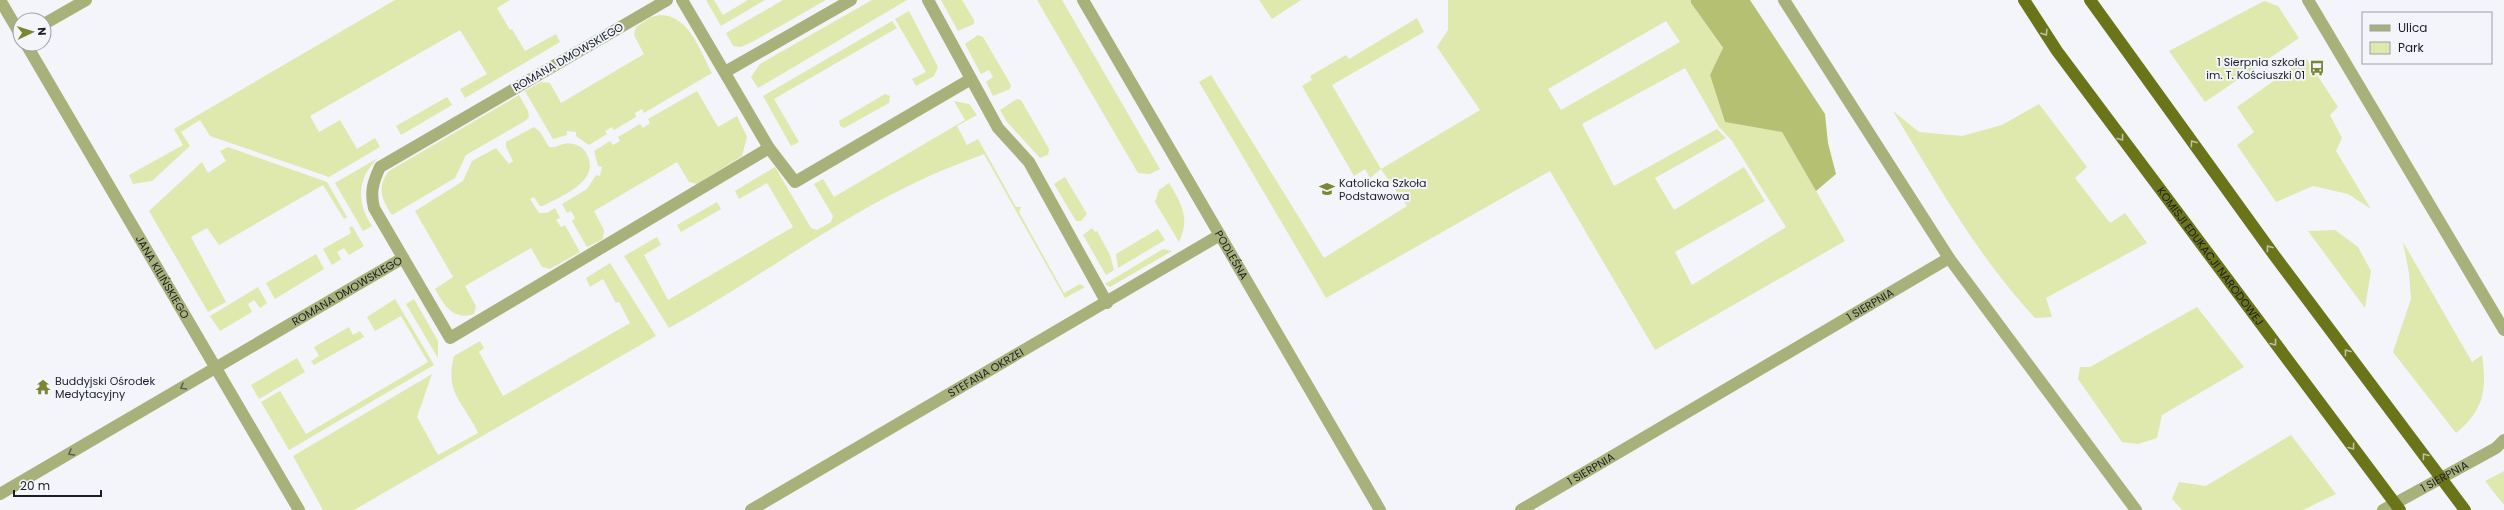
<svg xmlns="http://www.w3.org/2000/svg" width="2504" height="510" font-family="Poppins,sans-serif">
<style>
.green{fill:#dfe8ad;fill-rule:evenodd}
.forest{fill:#b6c072}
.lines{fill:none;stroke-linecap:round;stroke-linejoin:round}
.minor{stroke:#a9b17b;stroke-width:12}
.major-bridge{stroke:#6b7419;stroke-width:12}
.oneway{stroke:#bdc1a1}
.oneway2{stroke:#5a604c}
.labels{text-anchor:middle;stroke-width:4;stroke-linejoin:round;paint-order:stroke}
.street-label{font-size:11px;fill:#1a1d26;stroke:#f3f5fb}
.poi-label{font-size:11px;fill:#1a1d26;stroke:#f3f5fb;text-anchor:start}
</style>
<rect width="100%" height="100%" fill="#f3f5fb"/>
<g class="green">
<polygon points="395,0 510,0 497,8 510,30 512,29 525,51 556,34 560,42 465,98 460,89 487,74 460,30 310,116 319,132 340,120 357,149 375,138 380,147 329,177 210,136 200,120 181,132 190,146 152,181 133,184 129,175 183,145 174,129"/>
<polygon points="706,0 714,0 723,15 748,0 765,0 721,26"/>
<polygon points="783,0 826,0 754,41 741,47 733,46 726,33"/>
<polygon points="872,0 907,0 758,88 751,77 760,64"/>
<polygon points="941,0 962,0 974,20 974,24 958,31"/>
<polygon points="1037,0 1062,0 1160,169 1150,174 1138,173"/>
<polygon points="1259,0 1301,0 1272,19"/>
<path d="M 1448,0 L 1691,0 L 1691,3 L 1723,49 L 1710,75 L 1725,122 L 1782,132 L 1845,241 L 1655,350 L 1550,171 L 1326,298 L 1199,82 L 1211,75 L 1324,258 L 1407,206 L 1381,169 L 1370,178 L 1365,169 L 1354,176 L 1302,86 L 1312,80 L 1310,76 L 1346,55 L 1349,59 L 1417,18 L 1424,32 L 1332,85 L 1381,169 L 1480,110 L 1437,47 L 1448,30 ZM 1666,21 L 1680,42 L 1561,110 L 1548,89 ZM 1685,68 L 1719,127 L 1732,141 L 1786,227 L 1692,285 L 1675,252 L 1765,201 L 1744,167 L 1674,210 L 1655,178 L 1726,138 L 1717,129 L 1614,186 L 1582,124 Z"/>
<polygon points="2264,1 2278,6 2299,38 2205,102 2169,51"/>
<polygon points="909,11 938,67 934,76 916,86 912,79 926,72 895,19"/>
<path d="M 660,15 C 689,15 700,51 712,73 L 644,113 L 642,109 L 635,113 L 636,117 L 614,130 L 612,127 L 605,131 L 607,134 L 589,145 L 576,136 L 576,132 L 567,131 L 567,135 L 553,139 L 525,91 L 541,82 L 550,83 L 561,103 L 644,54 L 634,35 L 636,27 L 651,17 Z"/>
<polygon points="892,21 897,28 774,99 799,142 791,146 763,96"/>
<polygon points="978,35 983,37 1011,85 1010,89 993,96 986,82 993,77 989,70 981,74 965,44"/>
<polygon points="2306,58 2338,107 2330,115 2342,138 2336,151 2371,209 2348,194 2313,186 2276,202 2237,145 2254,132 2237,107"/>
<polygon points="697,91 718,127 737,116 747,137 742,156 697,184 689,182 677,162 594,211 604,230 603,239 587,247 572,221 575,218 571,211 567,213 562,204 587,189 596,175 600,176 602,167 598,166 594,151 610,141 613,145 620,141 618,137 640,124 643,128 650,123 648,119"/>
<polygon points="885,94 890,96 889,103 844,128 840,126 839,121"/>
<path d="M 519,95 L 528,111 L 529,117 L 525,121 L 466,155 L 455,178 L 392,215 C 382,200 376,187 389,171 Z"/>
<polygon points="447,97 452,105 401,135 396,126"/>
<polygon points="1017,99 1021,100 1049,149 1048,155 1040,158 1007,122 1000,110"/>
<path d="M 954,101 L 969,104 L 977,115 L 957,126 L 967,145 L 978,139 L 1016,207 L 1021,207 L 1019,212 L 1064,293 L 1080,284 L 1085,287 L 1065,298 L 984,154 C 964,162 944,169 925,178 C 835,219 756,281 669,328 L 624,256 L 657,237 L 661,245 L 644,255 L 668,300 L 793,227 L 767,183 L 739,199 L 735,191 L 775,167 L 811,228 L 817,230 L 831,222 L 833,216 L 814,184 L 823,179 L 834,197 L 965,120 Z"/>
<path d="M 2039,104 L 2087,167 L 2075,178 L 2110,223 L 2125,213 L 2147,243 L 2046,298 L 2052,317 L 2035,318 C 1978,257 1936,182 1893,111 L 1919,132 L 1962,136 L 2002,125 Z"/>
<path d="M 534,127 L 540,132 L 549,147 C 557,149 563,141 573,144 C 580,145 586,150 588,157 C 599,182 559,197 543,206 L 540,206 L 534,197 L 530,199 L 539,213 L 547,213 L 555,208 L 560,218 L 556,220 L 561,227 L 565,225 L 580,252 L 550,269 L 542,267 L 531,248 L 465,286 L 476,306 L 474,314 C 453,321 444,305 435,289 L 453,277 L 415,211 L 463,181 L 472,161 L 496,148 L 509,164 L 513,161 L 506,147 L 506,142 Z"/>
<polygon points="228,147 327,182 347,217 344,219 323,185 219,245 207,228 191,237 226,302 208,312 149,211 202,162 208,173 226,161 220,151"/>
<path d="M 378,158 C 357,178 356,202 372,226 L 363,231 L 335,183 Z"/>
<polygon points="1065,177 1087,214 1081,221 1076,221 1054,184"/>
<path d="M 1169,183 C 1182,204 1190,219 1179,242 L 1155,202 L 1159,190 Z"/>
<polygon points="717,202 721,209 681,232 677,225"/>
<polygon points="352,226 364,246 349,255 344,248 337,252 341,259 332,265 323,249 351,233 349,228"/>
<polygon points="1092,228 1095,232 1097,231 1110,255 1114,270 1106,275 1083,235"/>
<polygon points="1158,229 1165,240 1118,268 1116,254"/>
<polygon points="2335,230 2358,247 2371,271 2365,308 2308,231"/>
<path d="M 2403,242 L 2472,362 L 2482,355 C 2487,390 2484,410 2456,433 L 2393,352 L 2411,299 L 2409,273 Z"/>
<polygon points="1163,249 1172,251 1110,287 1105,284"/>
<polygon points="316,254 324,269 275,299 266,283"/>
<path d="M 610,263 L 656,336 L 354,510 L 323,510 L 293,456 L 432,374 L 417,417 L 438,455 L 478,433 C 464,402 444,394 454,356 L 480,341 L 484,348 L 479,352 L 503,396 L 630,323 L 619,302 L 616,303 L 603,279 L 590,287 L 586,278 Z"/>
<polygon points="258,287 267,303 260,308 254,300 248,304 252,312 220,331 210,316"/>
<polygon points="395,299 434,365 289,450 261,402 280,391 306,434 428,362 401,316 375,331 367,317"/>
<polygon points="414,299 438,341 438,358 406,304"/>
<polygon points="2197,307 2244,367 2162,415 2157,438 2138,444 2122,442 2078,379 2080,367 2090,367"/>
<polygon points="349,327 353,335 360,331 364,337 314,365 311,361 319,356 314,347"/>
<polygon points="297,358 305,372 259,399 251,385"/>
<polygon points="2291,435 2336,494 2303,510 2182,510 2172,499 2179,482 2206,486"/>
<polygon points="2504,471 2504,505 2485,481"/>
</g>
<polygon class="forest" points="1691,0 1750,0 1825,114 1828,143 1836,174 1816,191 1782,132 1725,122 1710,75 1723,48 1691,3"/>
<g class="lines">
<g class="minor">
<polyline points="0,0 20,34"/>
<path d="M 667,0 L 380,167 C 373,182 370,192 374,208 L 450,338 L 769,148"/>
<polyline points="682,0 769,148 795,182 971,79"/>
<polyline points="928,0 998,128 1029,162 1107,303"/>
<path id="s1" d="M 1083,0 L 1380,510"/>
<polyline points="1784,0 1949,258 2136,510"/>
<polyline points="2308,0 2504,330"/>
<polyline points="44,24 86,0"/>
<path id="s2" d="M 26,44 L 299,510"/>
<polyline points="725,72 851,0"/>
<path id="s3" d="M 0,494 L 403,258"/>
<path id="s4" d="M 751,510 L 1220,235"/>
<path id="s5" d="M 1521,510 L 1949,258"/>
<path id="s6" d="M 2383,510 L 2496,448 L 2504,440"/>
</g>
<g class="major-bridge">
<path id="s7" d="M 2024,0 L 2057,51 L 2400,510"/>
<polyline points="2090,0 2274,255 2465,510"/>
</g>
</g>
<defs><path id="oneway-chevron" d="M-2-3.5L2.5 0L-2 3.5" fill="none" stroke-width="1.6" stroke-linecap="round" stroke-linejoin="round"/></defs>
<g class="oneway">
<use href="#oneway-chevron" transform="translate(2045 33) rotate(57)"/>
<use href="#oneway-chevron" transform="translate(2121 138) rotate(53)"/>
<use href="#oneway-chevron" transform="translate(2193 143) rotate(-126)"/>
<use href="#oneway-chevron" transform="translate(2269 248) rotate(-126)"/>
<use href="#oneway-chevron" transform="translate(2274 343) rotate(53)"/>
<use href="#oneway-chevron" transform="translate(2347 352) rotate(-127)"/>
<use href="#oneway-chevron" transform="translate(2352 447) rotate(53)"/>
<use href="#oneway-chevron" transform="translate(2425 456) rotate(-127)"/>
</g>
<g class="oneway2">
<use href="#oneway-chevron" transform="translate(183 387) rotate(150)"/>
<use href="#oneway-chevron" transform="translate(71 453) rotate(150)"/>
</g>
<defs>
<g id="bus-bare" transform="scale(1.2)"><path d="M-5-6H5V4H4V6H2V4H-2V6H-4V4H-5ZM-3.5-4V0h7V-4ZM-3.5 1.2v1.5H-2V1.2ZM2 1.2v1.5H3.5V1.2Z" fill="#7c8532" stroke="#f3f5fb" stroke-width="2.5" paint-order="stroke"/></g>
<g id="school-bare" transform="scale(1.2)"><path d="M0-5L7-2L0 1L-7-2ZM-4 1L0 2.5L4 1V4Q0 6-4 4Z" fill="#7c8532" stroke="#f3f5fb" stroke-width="2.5" paint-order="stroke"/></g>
<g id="temple-bare" transform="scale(1.2)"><path d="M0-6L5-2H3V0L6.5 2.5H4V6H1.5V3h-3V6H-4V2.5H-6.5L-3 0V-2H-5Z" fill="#7c8532" stroke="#f3f5fb" stroke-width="2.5" paint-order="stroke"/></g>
</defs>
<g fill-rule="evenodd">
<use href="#bus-bare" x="2317" y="68"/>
<use href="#school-bare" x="1327" y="189"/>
<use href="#temple-bare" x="43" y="387"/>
</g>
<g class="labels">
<g class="street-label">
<text transform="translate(568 57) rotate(-30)" y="4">ROMANA DMOWSKIEGO</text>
<text dy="4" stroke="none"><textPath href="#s1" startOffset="295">PODLEŚNA</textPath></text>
<text dy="4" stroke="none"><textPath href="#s7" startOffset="317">KOMISJI EDUKACJI NARODOWEJ</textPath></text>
<text dy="4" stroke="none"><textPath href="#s2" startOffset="270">JANA KILIŃSKIEGO</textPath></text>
<text dy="4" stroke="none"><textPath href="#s3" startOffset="402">ROMANA DMOWSKIEGO</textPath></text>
<text dy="4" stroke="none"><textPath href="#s5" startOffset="405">1 SIERPNIA</textPath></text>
<text dy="4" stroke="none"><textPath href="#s4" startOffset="272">STEFANA OKRZEI</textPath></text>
<text dy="4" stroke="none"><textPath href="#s5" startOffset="81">1 SIERPNIA</textPath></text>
<text dy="4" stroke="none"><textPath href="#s6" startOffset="70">1 SIERPNIA</textPath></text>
</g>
<g class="poi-label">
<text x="2305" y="66" text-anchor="end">1 Sierpnia szkoła<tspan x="2305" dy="13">im. T. Kościuszki 01</tspan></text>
<text x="1339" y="187">Katolicka Szkoła<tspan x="1339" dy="13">Podstawowa</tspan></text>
<text x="55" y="385">Buddyjski Ośrodek<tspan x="55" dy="13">Medytacyjny</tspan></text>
</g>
</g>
<rect x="2362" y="12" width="130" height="52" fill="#f3f5fb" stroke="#9c9fa6"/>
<rect x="2370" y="25" width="20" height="6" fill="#a9b17b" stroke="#9c9fa6"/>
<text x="2398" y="32" font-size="12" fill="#1a1d26">Ulica</text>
<rect x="2370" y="42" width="20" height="12" fill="#dfe8ad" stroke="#9c9fa6"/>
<text x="2398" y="52" font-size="12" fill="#1a1d26">Park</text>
<g transform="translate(32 32) rotate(86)"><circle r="19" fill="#f3f5fb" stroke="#9c9fa6"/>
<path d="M0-3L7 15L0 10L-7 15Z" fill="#7c8532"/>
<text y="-6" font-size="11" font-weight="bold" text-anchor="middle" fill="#1a1d26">N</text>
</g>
<path d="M14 490v6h87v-6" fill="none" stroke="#1a1d26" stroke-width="2"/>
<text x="20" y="490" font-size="12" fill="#1a1d26" stroke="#f3f5fb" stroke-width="3" paint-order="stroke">20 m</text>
</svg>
